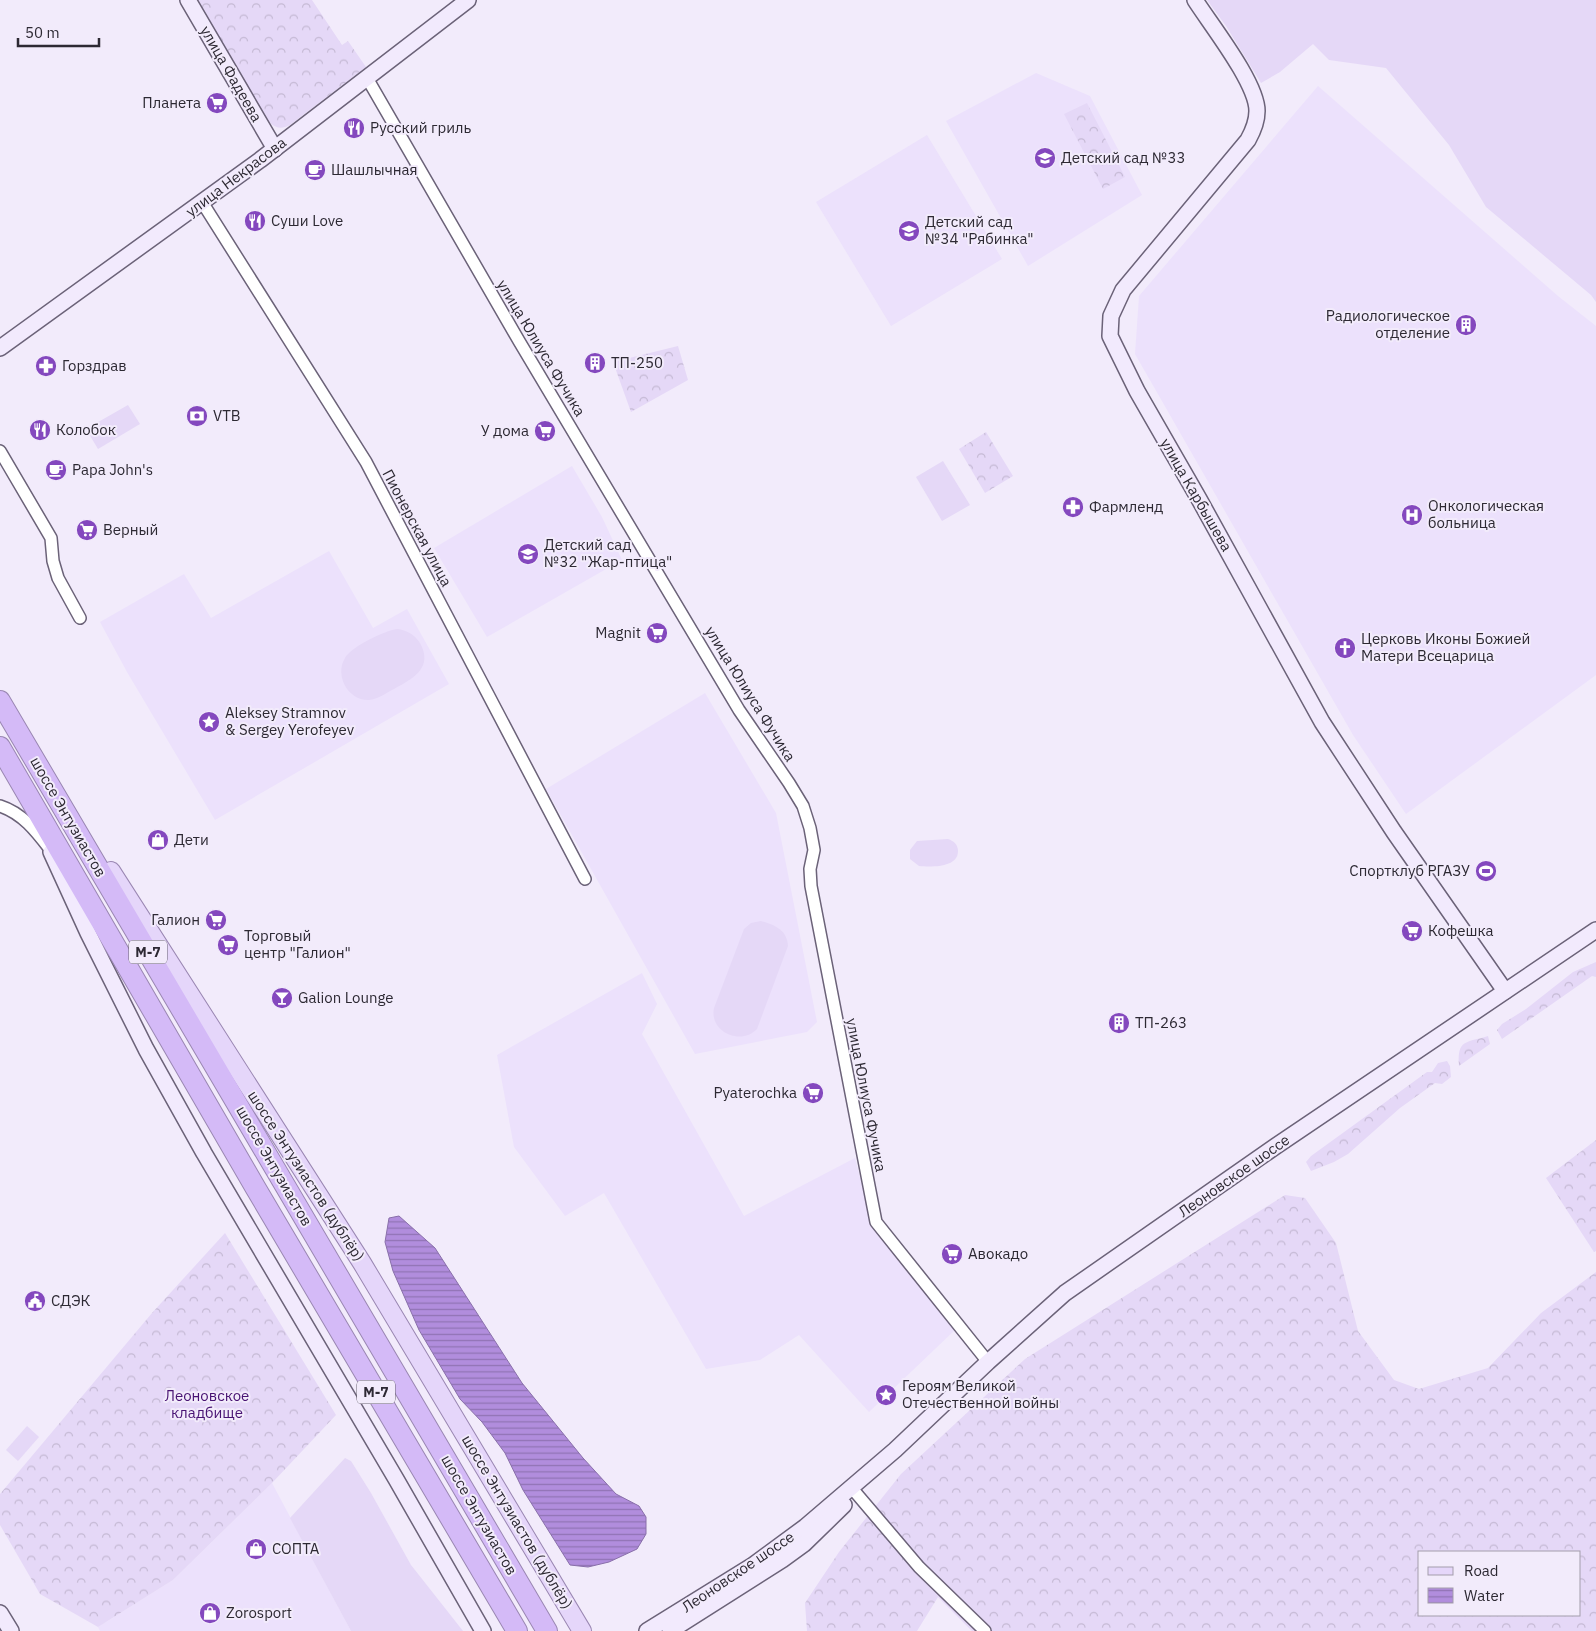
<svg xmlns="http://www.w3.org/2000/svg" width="1596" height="1631" font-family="'IBM Plex Sans',sans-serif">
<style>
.built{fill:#ece1fc}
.grass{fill:#e5d8f7}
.forest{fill:url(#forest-crowns);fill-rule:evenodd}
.water{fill:url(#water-rules);stroke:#896faa}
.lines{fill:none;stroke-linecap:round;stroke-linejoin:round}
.street-casing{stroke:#6b6278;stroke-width:14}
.secondary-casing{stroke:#6b6278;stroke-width:18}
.primary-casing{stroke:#9a87b2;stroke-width:20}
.highway-casing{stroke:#9a87b2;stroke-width:22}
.street{stroke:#fff;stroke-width:11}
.secondary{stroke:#f2eafd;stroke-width:15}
.primary{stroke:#e5d6fa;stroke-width:18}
.highway{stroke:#d4baf7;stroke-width:20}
.labels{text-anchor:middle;stroke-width:4;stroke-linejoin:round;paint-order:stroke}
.shield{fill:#f2ebfb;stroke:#68636f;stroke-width:1}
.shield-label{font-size:14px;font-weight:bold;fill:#2d2933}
.street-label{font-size:15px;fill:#2d2933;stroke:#f2ebfb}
.poi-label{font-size:15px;fill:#2d2933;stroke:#f2ebfb;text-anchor:start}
.park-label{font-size:15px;fill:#481373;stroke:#f2ebfb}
</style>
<defs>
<pattern id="forest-crowns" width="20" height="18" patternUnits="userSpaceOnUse" patternTransform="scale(1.25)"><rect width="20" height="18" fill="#e5d8f7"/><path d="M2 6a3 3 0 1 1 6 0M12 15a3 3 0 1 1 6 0" fill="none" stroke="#c5b9d4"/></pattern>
<pattern id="water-rules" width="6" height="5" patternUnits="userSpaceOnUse" patternTransform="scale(1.25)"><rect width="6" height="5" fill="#b18ddd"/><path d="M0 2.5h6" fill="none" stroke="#9073b4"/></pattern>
</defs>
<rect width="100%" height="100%" fill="#f2ebfb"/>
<g class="built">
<polygon points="1036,73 1090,96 1142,195 1028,266 946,121"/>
<polygon points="1318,86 1558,296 1596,326 1596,675 1406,814 1353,735 1135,354 1139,296"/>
<polygon points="927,135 1002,259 891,326 816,202"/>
<polygon points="572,466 602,517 622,560 487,637 434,548"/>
<polygon points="329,551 373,628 407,609 449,684 215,820 127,672 100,622 184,574 211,618"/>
<polygon points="705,693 776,813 817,1022 807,1032 695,1054 546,789"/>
<polygon points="642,973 657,1004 642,1034 744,1216 855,1158 873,1226 956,1329 869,1412 799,1335 760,1360 706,1369 604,1193 565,1216 514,1147 497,1055"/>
<polygon points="272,1483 351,1631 100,1631 98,1627 173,1580"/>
</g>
<g class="grass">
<polygon points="1207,0 1596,0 1596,302 1591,295 1486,207 1449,145 1386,68 1329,60 1313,44 1280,72 1261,83 1226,26"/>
<polygon points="128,405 140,424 98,449 86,429"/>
<polygon points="943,461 970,505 942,521 916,477"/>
<path d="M 398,629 C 408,631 414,634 420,643 C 434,668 412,679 394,689 C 386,693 378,699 369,700 C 349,701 334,676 345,658 C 351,647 385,630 398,629 Z"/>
<path d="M 948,839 C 954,841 958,845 958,851 C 958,868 931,867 919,866 L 910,859 L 910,850 L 917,841 Z"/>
<path d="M 761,921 C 775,925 787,930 788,946 L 757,1029 C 741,1046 709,1032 714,1008 L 744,929 L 751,923 Z"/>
<polygon points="27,1426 39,1437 18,1461 6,1450"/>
<polygon points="345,1458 351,1461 371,1493 411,1565 463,1631 351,1631 290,1518"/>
</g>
<g class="forest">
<path d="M 196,0 L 312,0 L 342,45 L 348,41 L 366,67 L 290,125 C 280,130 275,128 267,120 Z"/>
<polygon points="1087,103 1125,177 1103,189 1064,114"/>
<polygon points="678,346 688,380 631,412 613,362"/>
<polygon points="986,432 1013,476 985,493 959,449"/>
<polygon points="1596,962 1596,977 1592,976 1502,1039 1497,1030 1502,1024 1526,1009 1573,972"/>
<path d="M 1488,1036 L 1490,1044 L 1459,1066 C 1457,1039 1466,1043 1488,1036 Z"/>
<polygon points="1447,1061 1450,1066 1451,1077 1442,1084 1435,1083 1400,1108 1348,1154 1334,1162 1311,1171 1306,1162 1311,1156 1427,1072 1432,1072 1438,1063"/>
<polygon points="1596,1140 1596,1251 1594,1252 1546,1178"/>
<path d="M 1285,1195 L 1305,1198 L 1336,1243 L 1358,1331 L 1394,1380 L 1419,1389 L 1488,1368 L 1541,1313 L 1596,1272 L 1596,1631 L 972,1631 L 938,1597 L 917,1631 L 807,1631 L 805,1603 L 839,1552 L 901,1474 L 1025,1359 ZM 1420,1552 L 1580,1552 L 1580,1615 L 1420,1615 Z"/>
<polygon points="225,1233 336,1415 272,1483 173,1580 98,1627 40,1594 0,1525 0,1494 152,1313"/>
</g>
<polygon class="water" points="399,1216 435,1248 522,1383 583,1458 616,1494 639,1506 646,1517 646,1534 637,1549 609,1562 588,1567 570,1565 523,1490 505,1453 482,1422 460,1399 419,1330 393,1271 385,1242 389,1218"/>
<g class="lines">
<g class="street-casing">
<g id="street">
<polyline points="367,78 519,341 739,710 789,783 803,806 810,828 814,850 810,869 811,886 876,1222 988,1362"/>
<polyline points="202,202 366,462 585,879"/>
<polyline points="0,451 51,538 53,561 58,578 80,618"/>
<path d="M 0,806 C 22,813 36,831 49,848"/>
<polyline points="856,1493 919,1567 985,1631"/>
</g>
</g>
<g class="secondary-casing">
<g id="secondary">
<polyline points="188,0 275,149"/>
<path d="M 1195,0 C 1211,25 1257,83 1257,111 C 1257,122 1253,131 1248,140 L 1123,290 L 1111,316 L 1110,336 L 1137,391 L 1199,499 L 1322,722 L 1394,832 L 1505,991"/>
<polyline points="0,348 260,160 468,0"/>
<polyline points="51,852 88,933 146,1049 204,1153 396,1479 483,1631"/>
<polyline points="0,1613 11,1631"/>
<polyline points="647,1631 752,1566 805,1527 895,1450 988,1362 1065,1293 1276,1146 1596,930"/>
<polyline points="670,1631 782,1560 804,1544 844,1505"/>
</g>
</g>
<g class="primary-casing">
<polyline id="primary" points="111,871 362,1263 582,1631"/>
</g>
<g class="highway-casing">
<g id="highway">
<polyline points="0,701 547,1631"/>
<polyline points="0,747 255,1187 517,1631"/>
</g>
</g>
<use href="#street" class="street"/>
<use href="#secondary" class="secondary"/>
<use href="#primary" class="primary"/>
<use href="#highway" class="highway"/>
</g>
<defs>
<g id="supermarket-disc" transform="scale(1.125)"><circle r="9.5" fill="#8448be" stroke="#f2ebfb"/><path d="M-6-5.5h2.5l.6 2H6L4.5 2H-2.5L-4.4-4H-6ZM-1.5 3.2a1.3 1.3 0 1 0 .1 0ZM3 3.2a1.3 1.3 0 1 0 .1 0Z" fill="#fff"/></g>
<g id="restaurant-disc" transform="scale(1.125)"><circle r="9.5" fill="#8448be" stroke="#f2ebfb"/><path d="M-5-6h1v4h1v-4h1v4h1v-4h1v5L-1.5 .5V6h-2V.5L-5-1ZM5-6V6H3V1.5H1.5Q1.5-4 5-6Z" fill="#fff"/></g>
<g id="school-disc" transform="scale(1.125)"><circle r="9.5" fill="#8448be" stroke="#f2ebfb"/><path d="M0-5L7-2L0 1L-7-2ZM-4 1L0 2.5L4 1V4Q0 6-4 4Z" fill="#fff"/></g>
<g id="cafe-disc" transform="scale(1.125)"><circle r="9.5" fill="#8448be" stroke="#f2ebfb"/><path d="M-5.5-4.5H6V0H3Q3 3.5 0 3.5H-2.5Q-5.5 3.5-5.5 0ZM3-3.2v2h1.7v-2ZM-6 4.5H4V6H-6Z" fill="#fff"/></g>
<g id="building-disc" transform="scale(1.125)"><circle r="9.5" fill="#8448be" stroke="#f2ebfb"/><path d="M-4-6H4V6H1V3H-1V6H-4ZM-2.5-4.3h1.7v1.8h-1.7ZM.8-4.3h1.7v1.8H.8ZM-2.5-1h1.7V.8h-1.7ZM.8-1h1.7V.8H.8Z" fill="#fff"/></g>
<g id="pharmacy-disc" transform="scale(1.125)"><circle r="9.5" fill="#8448be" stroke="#f2ebfb"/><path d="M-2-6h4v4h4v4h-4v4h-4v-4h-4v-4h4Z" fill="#fff"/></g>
<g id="bank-disc" transform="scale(1.125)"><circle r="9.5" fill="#8448be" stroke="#f2ebfb"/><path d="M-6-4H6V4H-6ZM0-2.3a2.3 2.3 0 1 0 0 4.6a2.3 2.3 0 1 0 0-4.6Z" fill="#fff"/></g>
<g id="hospital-disc" transform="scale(1.125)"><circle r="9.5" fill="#8448be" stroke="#f2ebfb"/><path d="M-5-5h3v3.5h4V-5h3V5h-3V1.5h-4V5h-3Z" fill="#fff"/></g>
<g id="church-disc" transform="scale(1.125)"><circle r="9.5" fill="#8448be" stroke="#f2ebfb"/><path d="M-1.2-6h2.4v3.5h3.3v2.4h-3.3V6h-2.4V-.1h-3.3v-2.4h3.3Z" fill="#fff"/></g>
<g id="sight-disc" transform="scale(1.125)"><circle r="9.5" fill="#8448be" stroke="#f2ebfb"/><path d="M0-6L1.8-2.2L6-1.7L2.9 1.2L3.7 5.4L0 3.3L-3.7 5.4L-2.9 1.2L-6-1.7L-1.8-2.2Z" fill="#fff"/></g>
<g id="shop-disc" transform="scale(1.125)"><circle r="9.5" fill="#8448be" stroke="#f2ebfb"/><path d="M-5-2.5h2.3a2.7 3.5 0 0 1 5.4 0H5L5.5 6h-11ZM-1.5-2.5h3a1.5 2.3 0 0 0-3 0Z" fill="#fff"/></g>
<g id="stadium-disc" transform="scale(1.125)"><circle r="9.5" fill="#8448be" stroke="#f2ebfb"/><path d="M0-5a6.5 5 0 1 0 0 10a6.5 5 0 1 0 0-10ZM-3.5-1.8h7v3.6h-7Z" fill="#fff"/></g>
<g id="bar-disc" transform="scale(1.125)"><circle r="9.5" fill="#8448be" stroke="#f2ebfb"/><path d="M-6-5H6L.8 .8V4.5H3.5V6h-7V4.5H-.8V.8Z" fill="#fff"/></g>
<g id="civic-disc" transform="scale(1.125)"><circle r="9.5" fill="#8448be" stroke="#f2ebfb"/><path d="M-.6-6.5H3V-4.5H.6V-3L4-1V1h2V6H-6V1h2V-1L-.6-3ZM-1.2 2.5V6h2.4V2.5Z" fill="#fff"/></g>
</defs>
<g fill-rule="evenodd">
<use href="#supermarket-disc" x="217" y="103"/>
<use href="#restaurant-disc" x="354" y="128"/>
<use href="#school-disc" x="1045" y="158"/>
<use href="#cafe-disc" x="315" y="170"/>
<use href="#restaurant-disc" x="255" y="221"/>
<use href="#school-disc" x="909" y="231"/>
<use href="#building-disc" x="1466" y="325"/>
<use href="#building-disc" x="595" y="363"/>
<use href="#pharmacy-disc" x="46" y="366"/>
<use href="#bank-disc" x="197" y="416"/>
<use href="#restaurant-disc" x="40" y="430"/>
<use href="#supermarket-disc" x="545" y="431"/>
<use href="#cafe-disc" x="56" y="470"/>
<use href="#pharmacy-disc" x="1073" y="507"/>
<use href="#hospital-disc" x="1412" y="515"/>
<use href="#supermarket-disc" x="87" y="530"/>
<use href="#school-disc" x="528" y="554"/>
<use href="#supermarket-disc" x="657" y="633"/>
<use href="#church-disc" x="1345" y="648"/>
<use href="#sight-disc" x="209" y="722"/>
<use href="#shop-disc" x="158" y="840"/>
<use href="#stadium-disc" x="1486" y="871"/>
<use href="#supermarket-disc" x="216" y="920"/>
<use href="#supermarket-disc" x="1412" y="931"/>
<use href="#supermarket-disc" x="228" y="945"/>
<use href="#bar-disc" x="282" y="998"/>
<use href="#building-disc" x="1119" y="1023"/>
<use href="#supermarket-disc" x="813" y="1093"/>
<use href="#supermarket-disc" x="952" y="1254"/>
<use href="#civic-disc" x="35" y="1301"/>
<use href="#sight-disc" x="886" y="1395"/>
<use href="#shop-disc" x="256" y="1549"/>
<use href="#shop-disc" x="210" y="1613"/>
</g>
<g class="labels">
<g class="shield">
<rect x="129" y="940.5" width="38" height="23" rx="4"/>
<rect x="357" y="1380.5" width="38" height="23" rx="4"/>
</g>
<g class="shield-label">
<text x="148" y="957">М-7</text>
<text x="376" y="1397">М-7</text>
</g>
<g class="street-label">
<text transform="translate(231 74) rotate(60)" y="5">улица Фадеева</text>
<text transform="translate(236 177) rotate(-37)" y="5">улица Некрасова</text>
<text transform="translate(541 348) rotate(59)" y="5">улица Юлиуса Фучика</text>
<text transform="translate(1196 495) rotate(60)" y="5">улица Карбышева</text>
<text transform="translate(417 528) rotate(62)" y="5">Пионерская улица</text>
<text transform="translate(750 694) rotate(58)" y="5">улица Юлиуса Фучика</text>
<text transform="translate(68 817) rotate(60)" y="5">шоссе Энтузиастов</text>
<text transform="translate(866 1095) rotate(79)" y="5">улица Юлиуса Фучика</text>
<text transform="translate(274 1166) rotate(60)" y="5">шоссе Энтузиастов</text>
<text transform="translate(306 1176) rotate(57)" y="5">шоссе Энтузиастов (дублёр)</text>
<text transform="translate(1234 1176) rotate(-35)" y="5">Леоновское шоссе</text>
<text transform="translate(479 1515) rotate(60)" y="5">шоссе Энтузиастов</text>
<text transform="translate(517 1522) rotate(59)" y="5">шоссе Энтузиастов (дублёр)</text>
<text transform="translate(738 1572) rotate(-34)" y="5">Леоновское шоссе</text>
</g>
<g class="poi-label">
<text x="201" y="108" text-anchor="end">Планета</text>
<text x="370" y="133">Русский гриль</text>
<text x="1061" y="163">Детский сад №33</text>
<text x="331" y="175">Шашлычная</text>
<text x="271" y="226">Суши Love</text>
<text x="925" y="227">Детский сад<tspan x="925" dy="17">№34 "Рябинка"</tspan></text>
<text x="1450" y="321" text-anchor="end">Радиологическое<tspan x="1450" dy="17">отделение</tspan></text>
<text x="611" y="368">ТП-250</text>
<text x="62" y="371">Горздрав</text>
<text x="213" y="421">VTB</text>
<text x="56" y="435">Колобок</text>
<text x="529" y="436" text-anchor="end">У дома</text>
<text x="72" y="475">Papa John's</text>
<text x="1428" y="511">Онкологическая<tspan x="1428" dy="17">больница</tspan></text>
<text x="1089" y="512">Фармленд</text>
<text x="103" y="535">Верный</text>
<text x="544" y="550">Детский сад<tspan x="544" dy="17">№32 "Жар-птица"</tspan></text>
<text x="641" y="638" text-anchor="end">Magnit</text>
<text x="1361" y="644">Церковь Иконы Божией<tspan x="1361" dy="17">Матери Всецарица</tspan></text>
<text x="225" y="718">Aleksey Stramnov<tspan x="225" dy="17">&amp; Sergey Yerofeyev</tspan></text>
<text x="174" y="845">Дети</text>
<text x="1470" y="876" text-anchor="end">Спортклуб РГАЗУ</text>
<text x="200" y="925" text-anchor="end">Галион</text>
<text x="1428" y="936">Кофешка</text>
<text x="244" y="941">Торговый<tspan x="244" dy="17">центр "Галион"</tspan></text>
<text x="298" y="1003">Galion Lounge</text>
<text x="1135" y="1028">ТП-263</text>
<text x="797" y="1098" text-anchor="end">Pyaterochka</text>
<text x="968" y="1259">Авокадо</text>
<text x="51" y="1306">СДЭК</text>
<text x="902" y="1391">Героям Великой<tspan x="902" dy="17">Отечественной войны</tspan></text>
<text x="272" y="1554">СОПТА</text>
<text x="226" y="1618">Zorosport</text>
</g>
<g class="park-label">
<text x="207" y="1401">Леоновское<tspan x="207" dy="17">кладбище</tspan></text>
</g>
</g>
<rect x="1418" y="1551" width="162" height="65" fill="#f2ebfb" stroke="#a39dab"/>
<rect x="1428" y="1567" width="25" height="8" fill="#e5d6fa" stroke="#a39dab"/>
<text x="1464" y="1576" font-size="15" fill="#2d2933">Road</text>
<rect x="1428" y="1588" width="25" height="15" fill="url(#water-rules)" stroke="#a39dab"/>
<text x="1464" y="1601" font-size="15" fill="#2d2933">Water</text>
<path d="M18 38v8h81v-8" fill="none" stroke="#2d2933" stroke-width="2.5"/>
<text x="25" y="38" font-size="15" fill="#2d2933" stroke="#f2ebfb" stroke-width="4" paint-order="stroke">50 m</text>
</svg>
